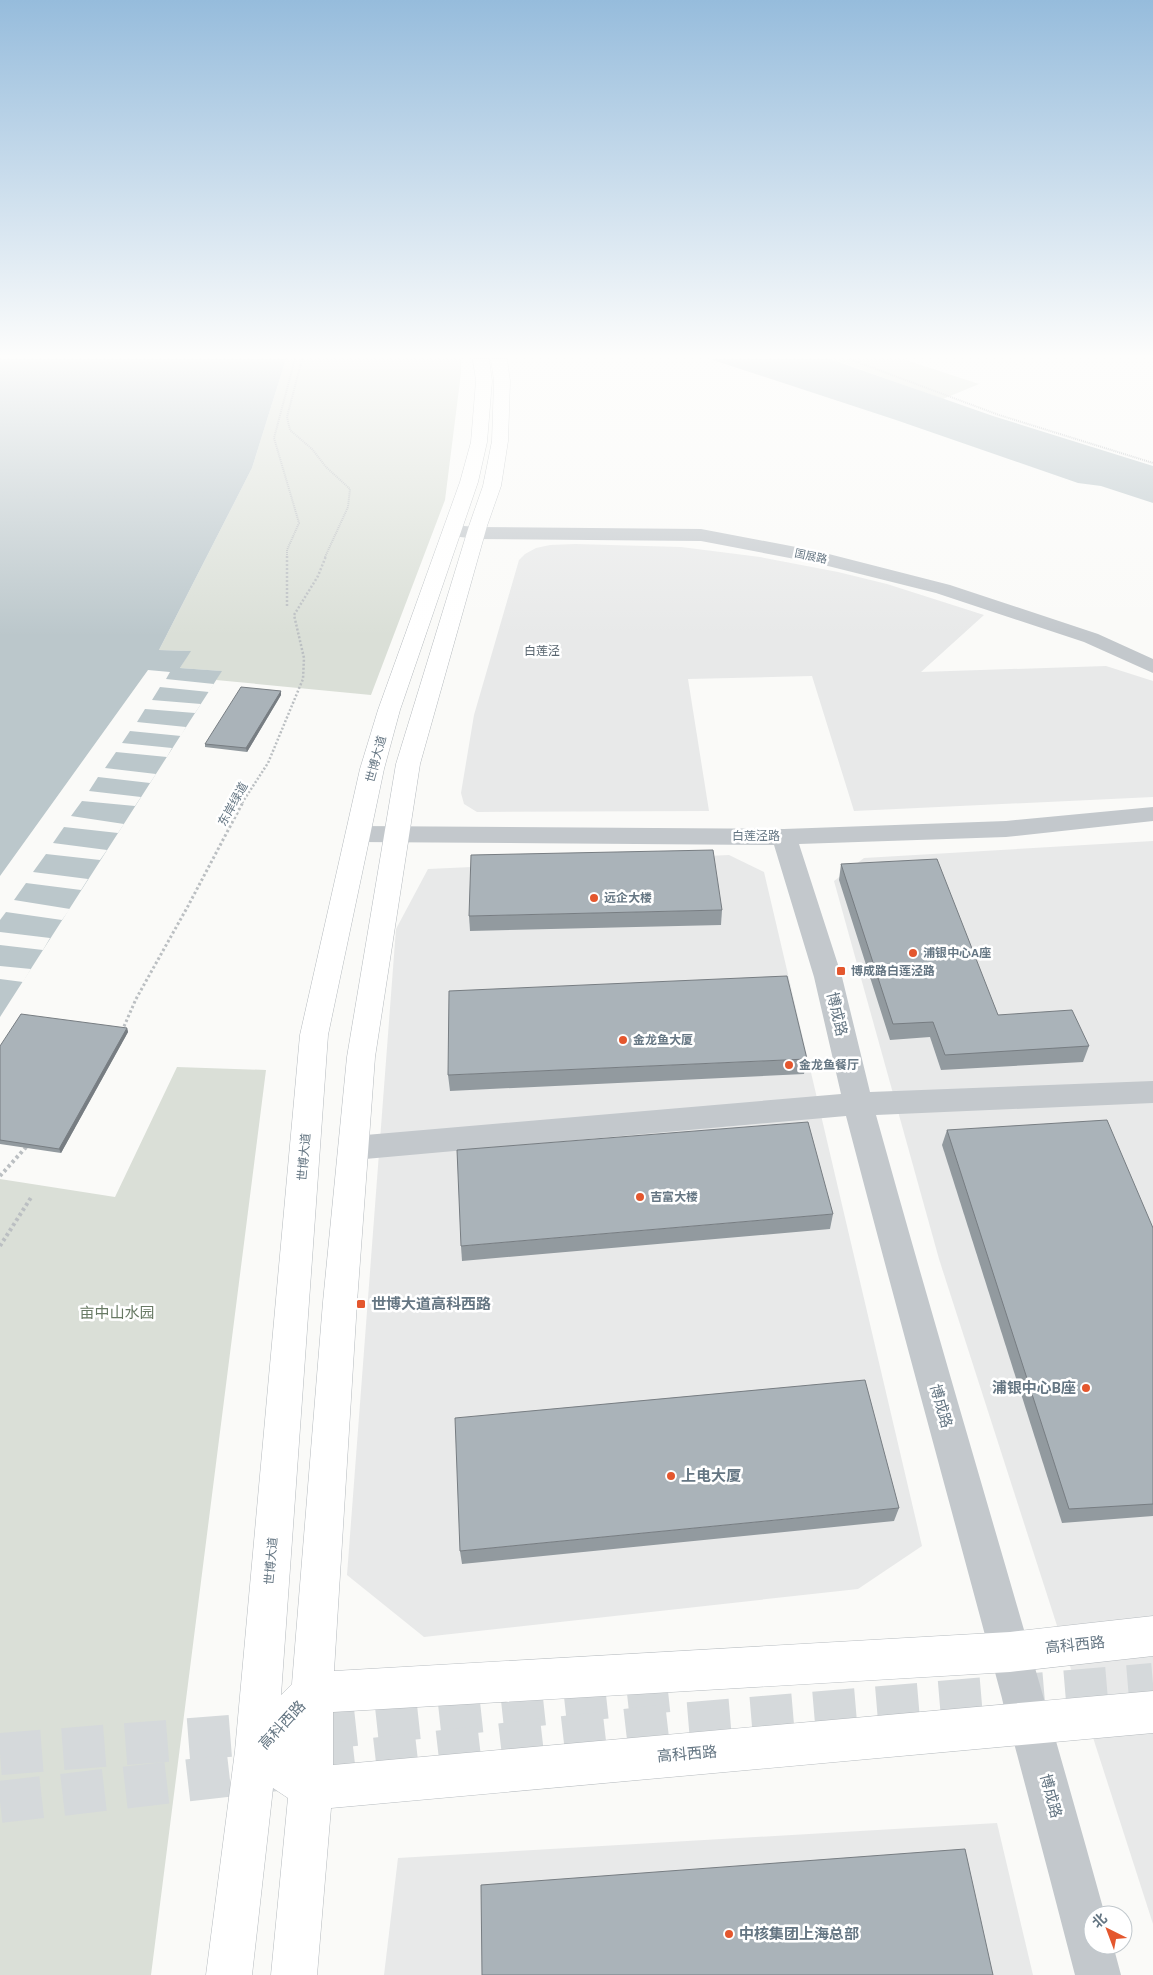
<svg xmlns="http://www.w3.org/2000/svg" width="1153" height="1975" font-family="Barlow,'Noto Sans SC',sans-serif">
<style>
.built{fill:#e8e9e9}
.green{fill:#dadfd7}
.water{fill:#bbc7cb}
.pier{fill:#fafaf8}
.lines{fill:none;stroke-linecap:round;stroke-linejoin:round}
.major-tunnel{stroke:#d5d9db;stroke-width:42;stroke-dasharray:42 21;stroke-linecap:butt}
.major-casing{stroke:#b5babe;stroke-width:1}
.path-far3{stroke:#bbbfc2;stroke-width:2;stroke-dasharray:1 1;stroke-linecap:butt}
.path-far2{stroke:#bbbfc2;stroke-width:2.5;stroke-dasharray:2 2;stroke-linecap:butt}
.path-far1{stroke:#bbbfc2;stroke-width:3;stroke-dasharray:2.5 2.5;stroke-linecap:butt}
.path{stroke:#bbbfc2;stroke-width:4;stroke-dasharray:3 3;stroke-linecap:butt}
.minor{fill:#c3c8cc;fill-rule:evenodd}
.major{fill:#fff;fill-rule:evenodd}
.wall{fill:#929a9f}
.shaded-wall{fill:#777d82}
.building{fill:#aab3b9;stroke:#777d82}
.poi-dot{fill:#e4572e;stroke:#fff;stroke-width:2}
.labels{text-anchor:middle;stroke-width:5;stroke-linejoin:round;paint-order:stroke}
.far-street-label{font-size:11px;fill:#657683;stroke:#fff}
.far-quarter-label{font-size:12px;fill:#57646e;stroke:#fff}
.street-label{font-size:12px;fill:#657683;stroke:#fff}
.poi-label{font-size:12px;font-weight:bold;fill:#657683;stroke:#fff;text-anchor:start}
.near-street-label{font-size:15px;fill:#657683;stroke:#fff}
.near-poi-label{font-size:15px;font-weight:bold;fill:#657683;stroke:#fff;text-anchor:start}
.near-park-label{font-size:15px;fill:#687a64;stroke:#fff}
</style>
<rect width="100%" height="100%" fill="#fafaf8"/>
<g class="built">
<polygon points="575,544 681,547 760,557 838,572 887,584 984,615 921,672 1106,666 1153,681 1153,797 854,811 812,676 688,679 709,811 477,812 464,804 461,793 474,715 519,560 525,554 536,548 550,545"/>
<polygon points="1153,841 1153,1924 939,1259 834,881 864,858"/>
<polygon points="729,855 764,872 922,1546 858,1589 424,1637 347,1575 396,929 428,869"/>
<polygon points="997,1823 1033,1975 384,1975 398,1858"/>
</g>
<g class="green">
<polygon points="286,359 461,359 461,373 445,500 371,695 216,680 221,671 180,668 190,651 159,650 252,468"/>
<polygon points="832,359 903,359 979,384 943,399"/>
<polygon points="177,1067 266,1070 151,1975 0,1975 0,1179 115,1197"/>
</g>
<g class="water">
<polygon points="0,359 286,359 252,468 159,650 191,651 180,668 222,671 0,1017"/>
<polygon points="710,359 830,359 993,416 1153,466 1153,503 1101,486 1078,483 896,420"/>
</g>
<g class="pier">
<polygon points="148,670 170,672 166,679 214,684 209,692 160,687 152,700 201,704 195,713 145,709 137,722 186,727 181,736 130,731 122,743 172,748 167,757 116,752 105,768 156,774 150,783 98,777 89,791 141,797 135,806 82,801 71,816 124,824 118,833 64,827 53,843 107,850 100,860 46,854 33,872 88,879 81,890 26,883 14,900 70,909 62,920 6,912 0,920 0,876"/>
<polygon points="0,932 50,938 43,950 0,945"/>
<polygon points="0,966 31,969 23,982 0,979"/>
</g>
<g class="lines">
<g class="major-tunnel">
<polyline points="0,1754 318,1729 668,1691"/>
<polyline points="0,1802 668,1725 1153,1684"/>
</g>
<g class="major-casing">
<polygon id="major" points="473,359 489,359 492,381 487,442 478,482 400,710 384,769 328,1035 281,1695 292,1684 323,1302 347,1057 396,764 469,526 483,486 492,441 494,381 491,359 507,359 510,381 508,441 501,486 487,526 420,764 375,1057 357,1302 334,1671 1010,1632 1153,1616 1153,1656 1010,1672 333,1712 333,1765 1153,1691 1153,1733 331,1808 317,1975 271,1975 288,1798 273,1788 252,1975 206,1975 235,1751 300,1035 360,769 378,710 460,482 471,442 476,381"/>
</g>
<g class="path-far3">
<polyline points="302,359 287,417 290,430 312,449 326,467 350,489 348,507 325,557"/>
<polyline points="849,359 999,415 1153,463"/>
<polyline points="287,557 287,550 299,523 274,438 295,359"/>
</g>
<g class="path-far2">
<polyline points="287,556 287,607"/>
<polyline points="242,803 268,763 303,679 304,658 294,615 318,576 326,556"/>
</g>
<polyline class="path-far1" points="122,1031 136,999 188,906 243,802"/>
<g class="path">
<polyline points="0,1176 28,1145"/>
<polyline points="0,1246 32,1196"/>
</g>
<g class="minor">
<polygon points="452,525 476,527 701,529 817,551 950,585 1098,634 1153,659 1153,673 1084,642 936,593 816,563 701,541 476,539 445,535 443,531 445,527"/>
<path d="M 1153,807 L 1153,821 L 1006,837 L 799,844 L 842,977 L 870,1092 L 1153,1081 L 1153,1103 L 876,1115 C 950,1382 1031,1647 1105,1915 L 1093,1915 L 1093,1945 L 1113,1945 L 1121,1975 L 1075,1975 C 1001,1688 921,1403 846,1116 L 354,1160 L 343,1157 L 339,1148 L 343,1139 L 354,1136 L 841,1094 L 814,977 L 774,845 L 358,842 L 349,839 L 346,834 L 349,829 L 358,826 L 784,829 L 1006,821 Z"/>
</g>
<use href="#major" class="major"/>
</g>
<g class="wall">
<polygon points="281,691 281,695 247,752 205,747 205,744"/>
<polygon points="841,864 998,1015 1089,1046 1083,1062 941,1070 930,1037 890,1040 839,880"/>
<polygon points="722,910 721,925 470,931 469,916"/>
<polygon points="127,1028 128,1032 61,1153 0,1144 0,1046"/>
<polygon points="807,1059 804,1074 450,1091 448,1075"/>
<polygon points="947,1130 1153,1228 1153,1516 1062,1523 942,1145"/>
<polygon points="833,1214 830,1229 462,1261 461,1246"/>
<polygon points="899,1508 894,1521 462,1564 460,1551"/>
</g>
<g class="shaded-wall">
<polygon points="281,691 281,695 247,752 246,748"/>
<polygon points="127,1028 128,1032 61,1153 59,1149"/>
</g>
<g class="building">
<polygon points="241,687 281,691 246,748 205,744"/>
<polygon points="713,850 722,910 469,916 471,855"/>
<polygon points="937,859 998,1015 1072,1010 1089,1046 945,1055 933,1022 893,1024 841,864"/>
<polygon points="787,976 807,1059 448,1075 449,991"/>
<polygon points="21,1014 127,1028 59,1149 0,1140 0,1046"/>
<polygon points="1107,1120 1153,1228 1153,1504 1069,1509 947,1130"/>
<polygon points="808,1122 833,1214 461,1246 457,1150"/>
<polygon points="865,1380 899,1508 460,1551 455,1418"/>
<polygon points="965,1849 993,1975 482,1975 481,1885"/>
</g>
<linearGradient id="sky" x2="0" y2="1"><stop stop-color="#96bcdc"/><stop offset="0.56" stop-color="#fdfdfc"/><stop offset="1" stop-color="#fdfdfc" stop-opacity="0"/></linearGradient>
<rect width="1153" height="636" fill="url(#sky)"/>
<g class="poi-dot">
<circle cx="594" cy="898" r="5"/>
<circle cx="913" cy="953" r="5"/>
<rect x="836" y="966" width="10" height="10" rx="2.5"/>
<circle cx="623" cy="1040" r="5"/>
<circle cx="789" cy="1065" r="5"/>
<circle cx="640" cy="1197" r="5"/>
<rect x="356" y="1299" width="10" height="10" rx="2.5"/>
<circle cx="1086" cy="1388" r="5"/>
<circle cx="671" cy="1476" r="5"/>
<circle cx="729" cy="1934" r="5"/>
</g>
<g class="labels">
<g class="far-street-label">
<text transform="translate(811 556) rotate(12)" y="4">国展路</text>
</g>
<g class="far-quarter-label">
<text x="542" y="655">白莲泾</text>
</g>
<g class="street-label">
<text transform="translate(376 759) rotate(-75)" y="4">世博大道</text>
<text transform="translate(233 804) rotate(-61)" y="4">东岸绿道</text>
<text x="756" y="840">白莲泾路</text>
<text transform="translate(304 1157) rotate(-85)" y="4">世博大道</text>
<text transform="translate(271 1561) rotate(-85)" y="4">世博大道</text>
</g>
<g class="poi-label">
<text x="604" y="902">远企大楼</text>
<text x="923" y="957">浦银中心A座</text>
<text x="851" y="975">博成路白莲泾路</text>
<text x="633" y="1044">金龙鱼大厦</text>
<text x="799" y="1069">金龙鱼餐厅</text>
<text x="650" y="1201">吉富大楼</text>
</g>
<g class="near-street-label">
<text transform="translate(837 1014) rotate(77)" y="5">博成路</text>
<text transform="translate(941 1406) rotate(74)" y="5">博成路</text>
<text transform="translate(1075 1645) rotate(-6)" y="5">高科西路</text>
<text transform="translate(282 1725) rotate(-47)" y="5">高科西路</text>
<text transform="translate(687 1754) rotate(-5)" y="5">高科西路</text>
<text transform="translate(1051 1796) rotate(75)" y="5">博成路</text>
</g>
<g class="near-poi-label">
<text x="371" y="1309">世博大道高科西路</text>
<text x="1076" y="1393" text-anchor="end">浦银中心B座</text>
<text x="681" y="1481">上电大厦</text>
<text x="739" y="1939">中核集团上海总部</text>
</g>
<g class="near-park-label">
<text x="117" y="1318">亩中山水园</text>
</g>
</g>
<g transform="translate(1108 1930) rotate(318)"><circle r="24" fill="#ffffff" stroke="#c1c8cd"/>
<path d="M0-4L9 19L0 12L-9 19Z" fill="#e4572e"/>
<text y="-8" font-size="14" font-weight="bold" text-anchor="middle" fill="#657683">北</text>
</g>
</svg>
